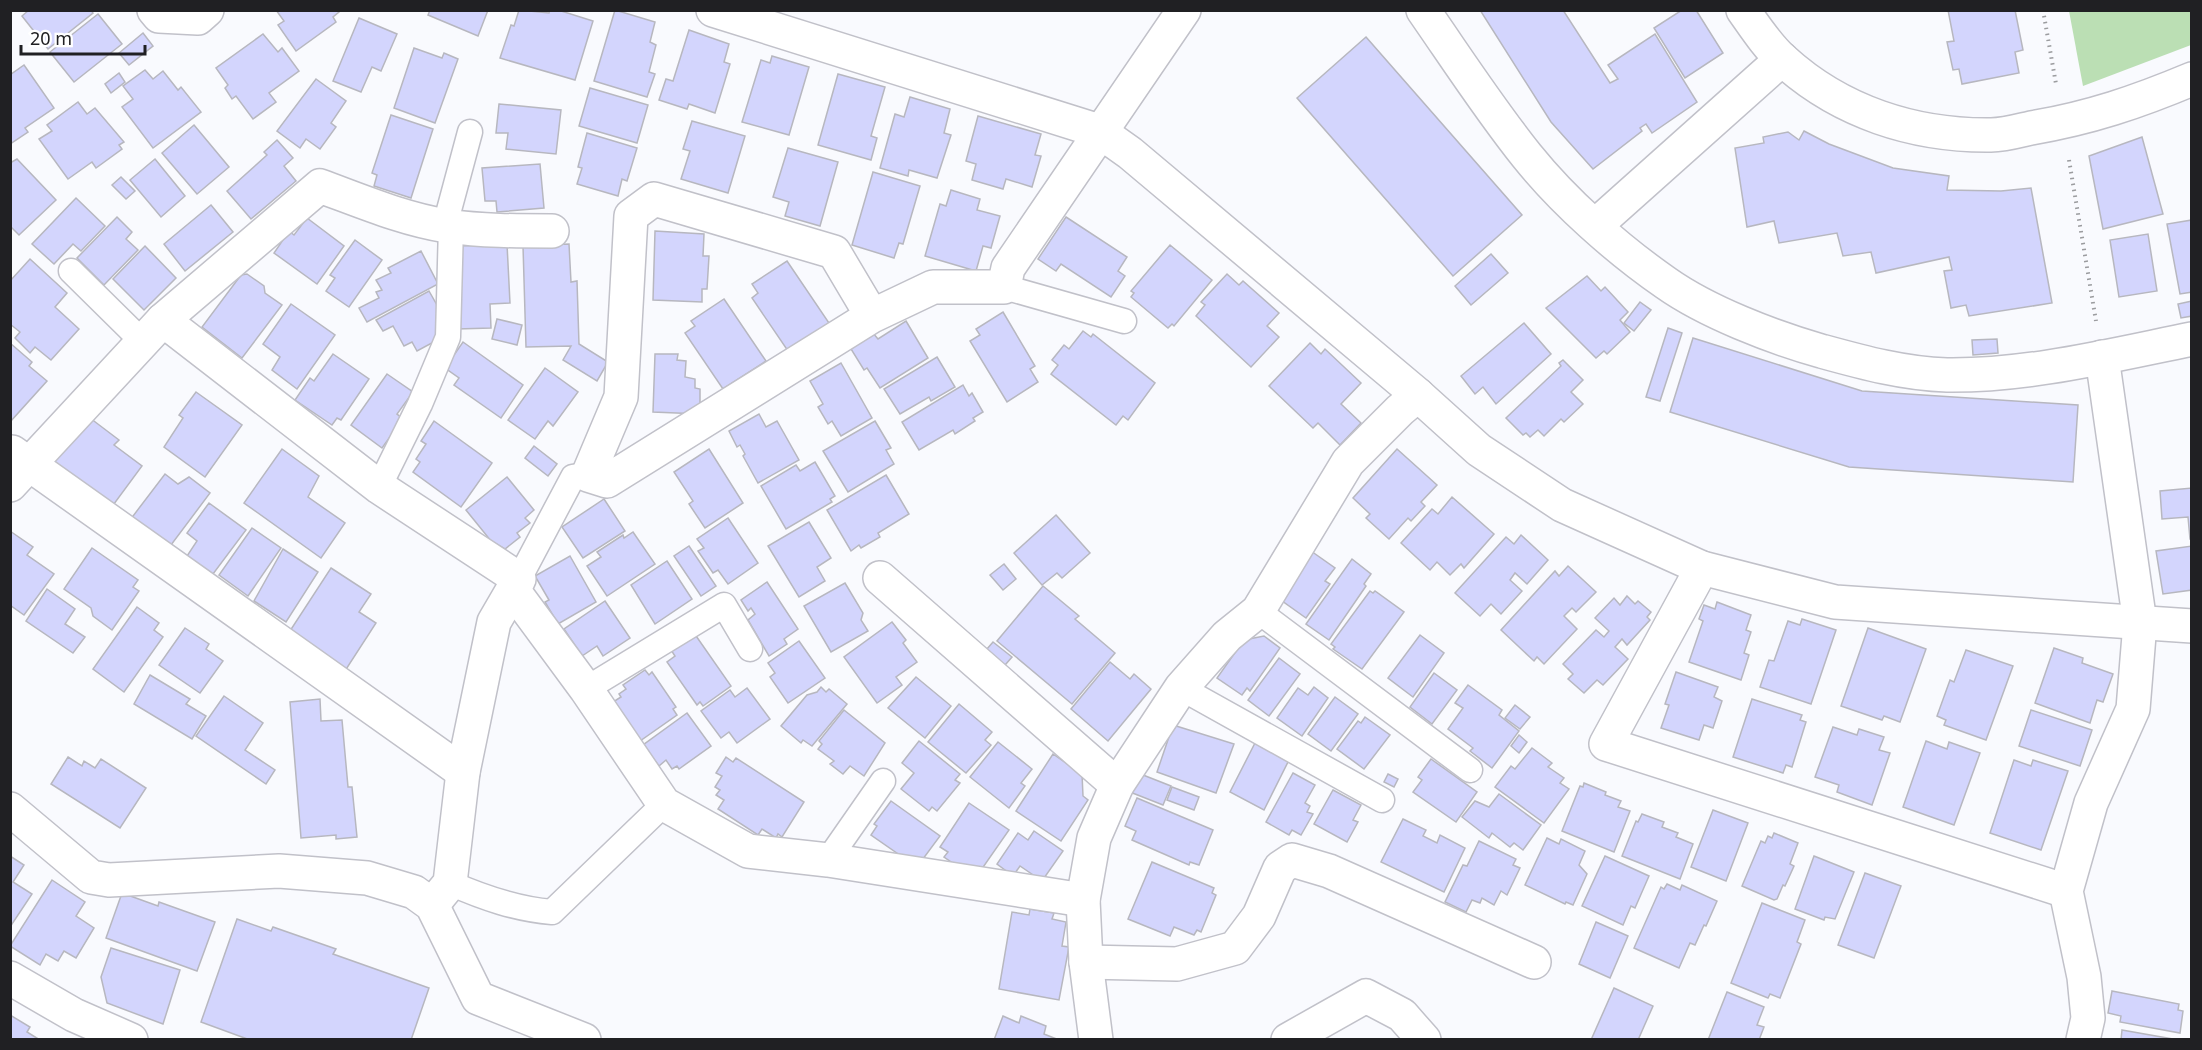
<svg xmlns="http://www.w3.org/2000/svg" width="2202" height="1050" font-family="'Noto Sans',sans-serif">
<style>
.green{fill:#bbdfb4}
.building{fill:#d3d5fd;stroke:#b7b7bf;stroke-width:1.5}
.lines{fill:none;stroke-linecap:round;stroke-linejoin:round}
.lane-casing{stroke:#c1c1c9;stroke-width:27}
.street-casing{stroke:#c1c1c9;stroke-width:36}
.secondary-casing{stroke:#c1c1c9;stroke-width:36}
.path{stroke:#9b9c9f;stroke-width:4;stroke-dasharray:1.5 4.5;stroke-linecap:butt}
.lane{stroke:#fff;stroke-width:24}
.street{stroke:#fff;stroke-width:33}
.secondary{stroke:#fff;stroke-width:33}
</style>
<rect width="100%" height="100%" fill="#f9fafe"/>
<polygon class="green" points="2069,11 2191,11 2191,45 2083,86"/>
<g class="building">
<polygon points="29,10 91,10 93,13 48,49 22,16"/>
<polygon points="276,10 338,10 339,12 333,17 336,22 296,51 278,25 284,21"/>
<polygon points="430,10 488,10 478,36 428,15"/>
<polygon points="519,10 549,13 550,10 558,10 593,21 575,80 500,58 511,25 514,26"/>
<polygon points="615,10 655,22 650,42 656,45 649,72 655,74 647,97 594,81"/>
<polygon points="1480,10 1563,10 1610,83 1618,79 1608,65 1655,34 1697,102 1652,133 1646,124 1640,128 1642,131 1593,169 1551,122"/>
<polygon points="1682,10 1696,10 1723,53 1685,78 1654,28"/>
<polygon points="1948,10 2015,10 2023,50 2015,52 2019,73 1962,84 1959,69 1953,70 1947,42 1954,41"/>
<polygon points="98,14 122,44 74,82 50,52"/>
<polygon points="359,18 397,34 381,71 372,67 361,92 333,81"/>
<polygon points="689,30 729,44 724,62 730,64 715,113 689,104 687,109 659,100 666,79 673,81"/>
<polygon points="143,33 153,46 129,65 119,53"/>
<polygon points="263,34 278,52 282,48 299,71 269,93 276,102 253,119 236,96 232,99 225,88 228,85 216,68"/>
<polygon points="1366,37 1522,215 1453,276 1297,98"/>
<polygon points="414,48 442,58 444,53 458,59 435,123 394,108"/>
<polygon points="772,56 809,67 789,135 742,122 761,60 770,63"/>
<polygon points="24,65 54,108 25,128 28,132 10,144 10,75"/>
<polygon points="145,70 153,79 163,71 178,90 181,87 201,112 153,148 122,107 133,99 123,86"/>
<polygon points="119,73 125,82 111,93 105,84"/>
<polygon points="838,74 885,87 871,136 877,138 871,160 818,145"/>
<polygon points="316,79 346,101 331,123 336,127 320,149 306,139 300,148 277,131"/>
<polygon points="590,88 648,105 637,143 579,126"/>
<polygon points="910,97 950,109 944,133 951,135 937,178 909,170 908,176 880,168 895,114 904,117"/>
<polygon points="78,102 87,114 95,108 124,142 119,145 122,149 96,168 92,162 68,179 39,139 52,131 47,125"/>
<polygon points="499,104 561,110 556,154 506,149 508,133 496,133"/>
<polygon points="391,115 433,129 411,198 374,186 377,175 372,173"/>
<polygon points="978,116 1041,134 1035,155 1041,156 1032,187 1006,179 1003,189 972,180 976,164 966,161"/>
<polygon points="692,121 745,136 728,193 681,179 690,151 683,149"/>
<polygon points="194,125 229,167 197,194 162,153"/>
<polygon points="1804,131 1829,144 1893,168 1949,176 1947,190 2001,191 2031,188 2052,303 1969,316 1966,305 1951,308 1944,271 1952,270 1949,257 1876,273 1871,252 1843,256 1837,233 1779,243 1774,221 1747,227 1735,148 1764,143 1763,137 1788,132 1799,140"/>
<polygon points="587,133 637,148 627,181 622,179 618,196 577,184 582,168 578,167"/>
<polygon points="2142,137 2163,214 2103,229 2089,156"/>
<polygon points="277,140 293,158 284,166 296,181 251,219 227,191 267,155 264,152"/>
<polygon points="788,148 838,162 820,226 785,216 789,202 773,197"/>
<polygon points="17,159 56,200 19,235 10,226 10,163"/>
<polygon points="155,159 185,196 161,217 130,180"/>
<polygon points="540,164 544,208 497,212 496,201 485,201 482,168"/>
<polygon points="873,172 920,186 903,244 899,243 894,258 852,245"/>
<polygon points="121,177 135,191 126,199 112,185"/>
<polygon points="951,190 980,199 977,210 1000,216 991,248 983,246 976,271 925,256 940,204 946,206"/>
<polygon points="76,198 105,226 81,251 73,244 54,264 32,244"/>
<polygon points="211,205 233,232 185,271 164,244"/>
<polygon points="117,217 132,232 126,239 138,250 104,285 77,258"/>
<polygon points="1066,217 1127,257 1118,271 1125,276 1111,297 1061,264 1056,271 1038,259"/>
<polygon points="307,218 344,246 317,284 274,253 289,231 294,235"/>
<polygon points="2192,220 2192,292 2180,294 2167,224"/>
<polygon points="655,231 704,234 703,256 709,256 707,289 702,289 702,302 653,300"/>
<polygon points="2148,234 2157,291 2119,297 2110,240"/>
<polygon points="355,240 382,260 349,307 326,291 335,278 330,275"/>
<polygon points="507,244 510,303 490,304 491,328 457,329 459,246"/>
<polygon points="569,244 571,282 577,281 579,344 608,362 597,381 563,360 571,346 526,347 523,246"/>
<polygon points="1170,245 1212,280 1174,326 1172,324 1168,328 1131,297 1134,293 1131,291"/>
<polygon points="145,246 176,278 144,310 113,279"/>
<polygon points="421,251 438,284 367,322 359,308 379,298 376,292 382,290 376,280 391,273 388,268"/>
<polygon points="1491,254 1508,273 1471,305 1455,286"/>
<polygon points="30,259 67,293 55,307 79,329 51,360 35,347 30,353 15,338 20,332 10,324 10,281"/>
<polygon points="787,261 829,323 788,351 752,298 758,293 752,284"/>
<polygon points="247,274 264,286 265,293 282,305 242,358 202,327 241,275"/>
<polygon points="1227,274 1239,285 1243,281 1279,313 1267,326 1279,337 1251,367 1196,316 1205,305 1201,302"/>
<polygon points="1587,276 1601,291 1605,287 1628,312 1620,320 1630,332 1607,354 1604,351 1596,358 1546,308"/>
<polygon points="429,291 446,321 443,337 417,351 412,342 404,346 393,326 383,331 376,320"/>
<polygon points="724,299 766,361 723,389 685,333 695,326 691,321"/>
<polygon points="2192,301 2192,316 2181,318 2178,304"/>
<polygon points="1640,302 1651,310 1634,331 1624,323"/>
<polygon points="291,304 335,335 297,389 272,370 280,357 263,344"/>
<polygon points="1003,312 1035,366 1030,369 1038,382 1007,402 970,341 980,335 976,329"/>
<polygon points="497,319 522,325 517,345 492,339"/>
<polygon points="906,321 928,358 880,388 867,368 864,370 851,349 873,333 878,339"/>
<polygon points="1524,323 1551,354 1496,404 1483,387 1475,394 1461,376"/>
<polygon points="1668,328 1682,333 1660,401 1646,397"/>
<polygon points="1083,331 1091,337 1093,334 1155,383 1128,420 1123,416 1116,425 1051,374 1058,365 1052,360 1064,345 1069,349"/>
<polygon points="1693,338 1862,391 2078,405 2073,482 1849,467 1670,412"/>
<polygon points="1997,339 1998,353 1973,355 1972,340"/>
<polygon points="463,342 523,385 501,418 454,385 459,378 445,368"/>
<polygon points="10,343 32,362 29,366 47,381 10,422"/>
<polygon points="1310,343 1321,354 1325,349 1361,383 1341,404 1361,423 1340,445 1318,423 1313,428 1269,386"/>
<polygon points="333,354 369,379 341,420 337,418 332,425 295,400 310,378 314,381"/>
<polygon points="655,354 678,354 677,360 686,361 685,377 695,379 695,388 700,389 700,414 653,412"/>
<polygon points="937,357 955,387 931,401 929,397 900,414 884,389"/>
<polygon points="1563,360 1583,380 1571,392 1583,404 1564,422 1561,419 1544,436 1538,430 1530,437 1526,433 1523,435 1506,418 1561,366 1559,363"/>
<polygon points="841,363 872,418 841,436 832,421 828,424 818,407 823,404 810,381"/>
<polygon points="545,368 578,392 553,426 548,421 535,439 508,420"/>
<polygon points="387,374 413,392 397,414 403,419 382,448 351,425"/>
<polygon points="963,385 969,396 972,393 983,412 973,418 975,421 955,434 953,430 919,450 902,422"/>
<polygon points="196,392 242,425 205,477 164,447 183,418 179,415"/>
<polygon points="759,414 766,427 777,421 799,460 758,483 743,456 745,454 740,445 737,447 729,431"/>
<polygon points="86,415 119,440 114,445 142,466 108,512 50,465"/>
<polygon points="434,421 492,463 461,507 413,472 420,462 416,459 426,444 421,441"/>
<polygon points="875,421 891,448 886,450 894,464 848,492 823,451"/>
<polygon points="534,446 557,464 548,476 525,458"/>
<polygon points="282,449 319,476 308,497 345,523 321,558 244,503"/>
<polygon points="709,449 743,503 705,528 689,504 693,501 674,472"/>
<polygon points="1397,449 1437,485 1421,502 1425,506 1411,521 1408,518 1389,539 1366,518 1370,514 1353,498"/>
<polygon points="815,462 835,496 830,499 832,502 786,529 761,486 796,465 800,471"/>
<polygon points="165,474 178,484 189,477 210,493 168,549 130,520"/>
<polygon points="886,475 909,514 878,533 880,537 861,548 859,545 851,551 827,510"/>
<polygon points="507,477 534,510 525,518 530,523 517,533 520,537 505,549 491,541 466,510"/>
<polygon points="2192,488 2192,539 2190,539 2188,517 2162,519 2160,491"/>
<polygon points="1452,497 1494,534 1464,568 1461,564 1450,575 1437,562 1430,570 1401,543 1432,509 1438,514"/>
<polygon points="604,499 625,531 583,558 562,527"/>
<polygon points="209,503 246,530 210,578 185,559 197,541 187,533"/>
<polygon points="1056,515 1090,553 1062,578 1057,573 1042,585 1014,553"/>
<polygon points="728,518 758,563 728,584 718,570 713,573 698,551 704,548 697,539"/>
<polygon points="809,522 831,558 817,567 825,581 799,597 768,546"/>
<polygon points="252,528 281,548 248,596 219,575"/>
<polygon points="10,531 33,547 27,555 54,574 24,615 10,605"/>
<polygon points="633,532 655,564 607,596 587,566 601,557 597,552 623,535 624,538"/>
<polygon points="1521,535 1548,560 1527,584 1515,573 1510,580 1522,591 1501,614 1491,604 1480,616 1455,593 1506,537 1514,544"/>
<polygon points="689,546 716,586 701,596 674,556"/>
<polygon points="2192,546 2192,590 2163,594 2156,551"/>
<polygon points="92,548 138,580 133,587 139,591 112,630 93,616 91,608 64,589"/>
<polygon points="283,549 318,572 286,622 254,601"/>
<polygon points="1311,551 1335,568 1325,581 1330,584 1306,618 1278,598"/>
<polygon points="570,556 596,602 558,624 545,602 549,600 535,576"/>
<polygon points="1352,559 1371,574 1364,584 1366,586 1329,640 1306,624"/>
<polygon points="667,561 692,599 655,624 631,585"/>
<polygon points="1004,564 1016,579 1003,590 990,575"/>
<polygon points="1568,566 1596,592 1576,612 1572,608 1564,616 1577,629 1544,664 1537,657 1534,661 1501,630 1555,571 1559,576"/>
<polygon points="331,568 371,594 359,612 376,623 343,674 286,637"/>
<polygon points="767,582 798,629 784,639 787,644 769,656 748,620 755,614 751,608 748,611 741,600"/>
<polygon points="845,583 863,613 861,620 868,631 831,652 804,606"/>
<polygon points="1043,586 1079,616 1075,619 1115,653 1072,704 997,641"/>
<polygon points="47,589 75,609 65,624 85,637 73,653 26,621"/>
<polygon points="1370,591 1373,593 1375,591 1404,612 1362,669 1333,649 1335,647 1331,644"/>
<polygon points="1627,596 1635,604 1638,601 1651,612 1647,617 1650,620 1627,645 1622,639 1615,647 1628,659 1603,685 1597,680 1584,693 1568,679 1573,674 1563,664 1596,630 1604,637 1609,631 1595,618 1614,598 1620,605"/>
<polygon points="605,601 630,638 603,656 597,646 582,656 564,629"/>
<polygon points="1717,602 1751,615 1746,630 1751,632 1744,653 1749,655 1741,680 1689,662 1703,621 1699,619 1704,605 1715,609"/>
<polygon points="137,607 159,623 154,630 163,637 124,692 93,669"/>
<polygon points="1802,619 1836,630 1811,704 1760,687 1769,660 1774,661 1788,621 1800,625"/>
<polygon points="892,622 906,640 903,643 917,662 896,677 902,685 877,703 844,657"/>
<polygon points="185,628 209,644 206,649 223,661 200,693 159,665"/>
<polygon points="1868,628 1926,649 1900,722 1884,716 1882,720 1841,706"/>
<polygon points="694,633 731,686 703,706 700,702 697,705 667,662 675,656 671,650"/>
<polygon points="1420,635 1444,653 1413,697 1388,678"/>
<polygon points="1264,636 1280,648 1250,691 1247,688 1242,695 1217,678 1244,640"/>
<polygon points="799,641 825,678 788,703 770,677 775,673 768,663"/>
<polygon points="993,642 1012,657 999,672 980,657"/>
<polygon points="2054,648 2083,658 2082,663 2113,674 2103,702 2097,700 2090,723 2035,703"/>
<polygon points="1966,650 2013,666 1986,740 1944,725 1946,720 1937,716 1950,680 1954,682"/>
<polygon points="1279,658 1300,674 1269,716 1248,700"/>
<polygon points="1110,662 1130,679 1134,674 1151,689 1108,741 1071,709"/>
<polygon points="645,670 649,675 652,672 676,707 673,709 677,715 640,741 613,702 621,697 619,694 626,689 623,685"/>
<polygon points="1676,672 1718,687 1714,697 1722,701 1713,728 1704,725 1699,740 1661,728 1669,705 1665,704"/>
<polygon points="1434,673 1457,690 1432,724 1410,707"/>
<polygon points="150,675 190,699 186,704 206,716 192,739 134,704"/>
<polygon points="916,677 951,706 925,738 888,708"/>
<polygon points="1468,685 1502,710 1499,715 1519,731 1492,768 1470,751 1473,748 1448,729 1463,708 1455,703"/>
<polygon points="821,687 826,692 829,689 847,704 812,746 803,740 801,743 781,726 807,695 817,692"/>
<polygon points="1314,687 1328,698 1302,736 1277,718 1298,688 1308,695"/>
<polygon points="747,688 770,719 737,743 729,732 721,738 701,711 730,690 735,697"/>
<polygon points="224,696 263,723 245,750 275,770 266,784 196,736"/>
<polygon points="1335,697 1358,714 1331,751 1308,734"/>
<polygon points="320,699 321,721 342,720 348,787 352,787 357,837 336,839 336,835 301,838 290,702"/>
<polygon points="1752,699 1802,715 1800,720 1806,722 1792,767 1786,765 1783,773 1733,757"/>
<polygon points="959,704 992,732 985,740 991,745 966,773 928,742"/>
<polygon points="1515,705 1530,717 1520,729 1505,718"/>
<polygon points="844,710 885,743 864,776 850,766 843,774 830,764 834,761 818,749 822,744 819,741"/>
<polygon points="2031,710 2092,730 2080,766 2019,746"/>
<polygon points="687,713 711,746 679,769 677,766 672,769 666,760 659,766 643,745"/>
<polygon points="1365,717 1390,735 1364,769 1337,749 1358,721 1361,723"/>
<polygon points="1173,725 1234,744 1216,793 1157,772"/>
<polygon points="1833,727 1857,735 1859,729 1884,737 1879,750 1890,753 1872,805 1837,792 1839,785 1815,777"/>
<polygon points="1519,735 1527,742 1519,753 1511,746"/>
<polygon points="919,741 960,774 955,780 960,783 937,811 932,807 929,811 901,789 914,773 902,763"/>
<polygon points="1926,741 1947,749 1949,742 1980,753 1954,825 1903,807"/>
<polygon points="998,742 1032,769 1021,783 1025,786 1009,808 970,777"/>
<polygon points="1255,743 1289,760 1264,810 1230,792"/>
<polygon points="1532,748 1552,763 1548,767 1564,778 1560,783 1569,789 1544,823 1495,787 1511,766 1515,769"/>
<polygon points="1053,754 1082,774 1083,796 1088,800 1061,841 1016,811"/>
<polygon points="68,757 82,766 84,761 95,768 101,759 146,788 120,828 51,784"/>
<polygon points="726,757 733,762 736,758 804,802 782,837 778,834 776,838 762,829 758,835 718,809 724,800 716,795 720,790 715,787 722,776 716,773"/>
<polygon points="1431,759 1477,792 1456,822 1413,792 1422,780 1418,777"/>
<polygon points="2014,760 2031,766 2033,760 2068,771 2041,850 1990,833"/>
<polygon points="1138,773 1171,786 1163,805 1130,792"/>
<polygon points="1293,773 1315,785 1305,803 1310,806 1307,812 1313,814 1301,835 1292,830 1289,835 1266,822"/>
<polygon points="1388,774 1398,779 1394,787 1384,782"/>
<polygon points="1584,783 1606,792 1605,795 1621,801 1618,807 1630,811 1614,852 1562,831 1580,786 1583,787"/>
<polygon points="1172,787 1199,797 1194,810 1167,800"/>
<polygon points="1333,790 1361,805 1353,820 1358,822 1347,842 1314,824"/>
<polygon points="1499,794 1541,825 1523,850 1514,843 1510,847 1492,833 1489,838 1462,817 1475,801 1489,807"/>
<polygon points="1137,798 1213,830 1199,865 1190,862 1189,865 1132,840 1136,831 1125,826"/>
<polygon points="891,801 940,836 917,867 871,835 877,826 874,824"/>
<polygon points="969,803 1009,830 979,873 966,865 963,870 944,857 948,852 940,847"/>
<polygon points="1713,810 1748,823 1726,881 1691,867"/>
<polygon points="1642,814 1664,822 1662,827 1678,833 1676,837 1693,844 1680,879 1622,856 1636,821 1638,822"/>
<polygon points="1403,819 1426,830 1423,836 1437,843 1440,835 1465,848 1444,892 1381,862"/>
<polygon points="1034,831 1063,851 1042,881 1020,866 1013,876 997,864 1018,833 1028,840"/>
<polygon points="1774,833 1798,843 1790,864 1794,866 1785,886 1783,885 1777,899 1774,900 1742,886 1761,841 1765,843 1768,836 1772,838"/>
<polygon points="1547,838 1559,844 1561,839 1585,851 1579,865 1587,874 1573,905 1566,902 1565,904 1525,885"/>
<polygon points="1479,841 1516,859 1513,865 1520,868 1507,895 1501,891 1494,905 1482,898 1480,903 1472,900 1466,912 1445,902 1463,865 1467,866"/>
<polygon points="10,856 24,865 13,882 32,894 10,927"/>
<polygon points="1605,856 1649,876 1635,908 1631,906 1623,925 1582,906"/>
<polygon points="1814,856 1854,872 1835,919 1825,917 1824,920 1795,909"/>
<polygon points="1152,862 1214,888 1212,893 1216,895 1201,932 1197,930 1194,935 1174,927 1170,936 1128,919"/>
<polygon points="1865,873 1901,886 1874,958 1838,945"/>
<polygon points="52,880 85,902 76,916 94,928 76,958 64,951 58,961 46,954 40,965 10,946"/>
<polygon points="1667,884 1680,890 1682,885 1717,901 1706,926 1704,925 1695,945 1690,943 1679,968 1634,948 1661,887 1664,889"/>
<polygon points="122,893 158,906 159,902 215,922 197,971 106,938"/>
<polygon points="1762,903 1805,920 1797,942 1801,944 1780,998 1770,994 1768,998 1731,983"/>
<polygon points="1030,909 1054,913 1052,919 1066,922 1062,946 1069,947 1059,1000 999,989 1012,912 1029,915"/>
<polygon points="237,919 271,931 273,927 336,949 333,954 429,988 411,1040 250,1040 201,1022"/>
<polygon points="1596,922 1628,936 1610,978 1579,964"/>
<polygon points="111,948 180,970 163,1024 107,1003 101,977"/>
<polygon points="1614,988 1653,1006 1638,1040 1591,1040"/>
<polygon points="2112,991 2179,1004 2178,1010 2183,1011 2180,1033 2120,1022 2121,1016 2108,1013"/>
<polygon points="1727,992 1764,1007 1757,1025 1764,1027 1759,1040 1708,1040"/>
<polygon points="10,1015 30,1027 27,1032 40,1040 10,1040"/>
<polygon points="1003,1016 1019,1023 1021,1016 1046,1026 1044,1034 1059,1040 994,1040"/>
<polygon points="2122,1030 2173,1039 2175,1040 2121,1040"/>
</g>
<g class="lines">
<g class="lane-casing">
<g id="lane">
<polyline points="445,225 470,132"/>
<polyline points="71,271 143,342"/>
<polyline points="1004,287 1124,321"/>
<polyline points="379,487 420,404 448,337 451,226"/>
<polyline points="519,579 573,477 588,475"/>
<polyline points="1258,611 1470,770"/>
<polyline points="1181,688 1382,800"/>
<polyline points="586,689 724,605 750,649"/>
<polyline points="828,860 883,781"/>
<path d="M 450,883 C 484,898 516,909 552,912 L 664,804"/>
</g>
</g>
<g class="street-casing">
<g id="street">
<polyline points="154,10 159,16 198,18 207,10"/>
<polyline points="713,10 1099,131 1130,153 1418,395 1479,450 1562,505 1702,568 1835,602 2192,626"/>
<path d="M 1423,10 C 1457,59 1490,110 1527,156 C 1564,202 1617,249 1666,283 C 1707,312 1772,337 1821,351 C 1861,362 1904,374 1947,375 C 2029,376 2112,355 2192,339"/>
<polyline points="1595,226 1782,59"/>
<polyline points="872,316 607,481 588,475 621,397 631,216 654,199 834,252 872,316 933,287 1004,287 1008,268 1184,10"/>
<polyline points="163,320 379,487 519,579 494,622 463,772 450,883 432,905"/>
<polyline points="12,452 463,772"/>
<path d="M 10,485 L 163,320 L 320,186 C 361,201 403,219 447,226 C 482,231 517,231 552,231"/>
<polyline points="1702,568 1606,744 2066,891"/>
<polyline points="880,578 1117,785"/>
<polyline points="513,590 586,689 664,804 748,851 828,860 1083,900"/>
<polyline points="10,809 91,877 109,880 279,871 367,878 414,892 432,905 478,998 584,1040"/>
<polyline points="1086,962 1177,964 1235,948 1259,916 1280,868 1292,860 1329,871 1534,962"/>
<polyline points="10,978 74,1015 131,1040"/>
<polyline points="1096,1040 1086,962 1083,900 1094,838 1117,785 1181,688 1227,636 1258,611 1348,462 1400,410 1418,395"/>
<polyline points="1288,1040 1366,996 1402,1015 1424,1040"/>
<polyline points="2083,1040 2088,1018 2084,977 2066,891 2091,803 2133,709 2140,623 2102,357"/>
</g>
</g>
<g class="secondary-casing">
<path id="secondary" d="M 1743,10 C 1755,27 1768,47 1783,60 C 1840,112 1914,136 1991,135 C 2004,135 2018,131 2031,128 C 2090,118 2137,102 2192,79"/>
</g>
<g class="path">
<polyline points="2043,10 2056,84"/>
<polyline points="2069,160 2096,321"/>
</g>
<use href="#lane" class="lane"/>
<use href="#street" class="street"/>
<use href="#secondary" class="secondary"/>
</g>
<rect width="2202" height="1050" fill="none" stroke="#202023" stroke-width="24"/>
<path d="M21 45v9h124v-9" fill="none" stroke="#202023" stroke-width="3"/>
<text x="30" y="45" font-size="18" fill="#202023" stroke="#ffffff" stroke-width="4.5" paint-order="stroke">20 m</text>
</svg>
